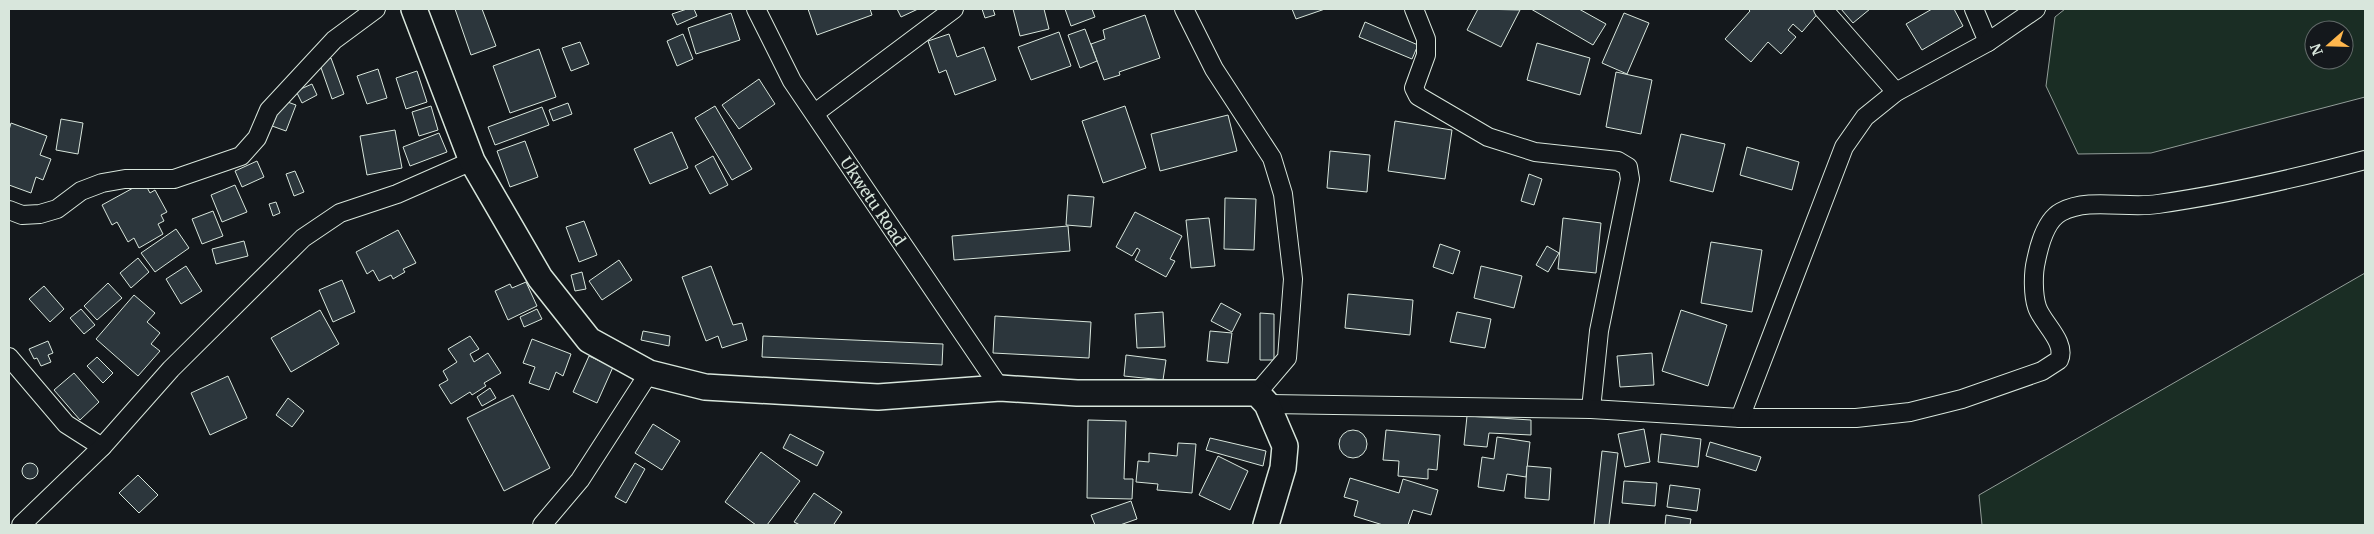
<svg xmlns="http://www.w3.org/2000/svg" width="2374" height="534" font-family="Merriweather,serif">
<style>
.green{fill:#1a2d24;stroke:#939e99;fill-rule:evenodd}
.building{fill:#2c363c;stroke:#d8e6dc}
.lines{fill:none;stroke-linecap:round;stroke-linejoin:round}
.street-casing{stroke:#d8e6dc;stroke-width:20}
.secondary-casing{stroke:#d8e6dc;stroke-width:28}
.street{stroke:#14181c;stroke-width:18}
.secondary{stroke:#14181c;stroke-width:25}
.labels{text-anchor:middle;stroke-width:4;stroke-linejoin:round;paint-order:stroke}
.street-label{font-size:16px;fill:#d8e6dc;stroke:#14181c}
</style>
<rect width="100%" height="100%" fill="#14181c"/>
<g class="green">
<path d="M 2065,9 L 2365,9 L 2365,97 L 2151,153 L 2078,154 L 2046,86 L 2055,17 ZM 2314,30 L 2344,30 L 2344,60 L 2314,60 Z"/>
<polygon points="2365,273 2365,525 1982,525 1979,495"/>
</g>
<g class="building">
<polygon points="455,9 482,9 496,46 471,55"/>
<polygon points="687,9 694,9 697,16 677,25 672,14"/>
<polygon points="808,9 870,9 872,15 817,35"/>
<polygon points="897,9 918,9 901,17"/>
<polygon points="982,9 993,9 995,15 985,18"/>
<polygon points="1013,9 1044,9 1049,29 1020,36"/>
<polygon points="1065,9 1092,9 1095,17 1071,26"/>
<polygon points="1292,9 1325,9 1296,19"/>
<polygon points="1478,9 1520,10 1501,47 1467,30"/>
<polygon points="1531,9 1579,9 1606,24 1593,45"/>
<polygon points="1748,9 1818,9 1820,11 1802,32 1793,24 1788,30 1796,37 1781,54 1768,42 1751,62 1725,39 1750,11"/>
<polygon points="1841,9 1870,9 1853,23"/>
<polygon points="1932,9 1954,9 1963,26 1922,50 1906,24"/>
<polygon points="731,13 740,40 696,54 688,28"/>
<polygon points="1624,13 1649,23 1627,74 1602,63"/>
<polygon points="1145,15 1160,58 1119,72 1120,75 1104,80 1091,44 1105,39 1103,30"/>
<polygon points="1365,22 1418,45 1412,59 1359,37"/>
<polygon points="1085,29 1097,61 1080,68 1068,35"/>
<polygon points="1059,32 1071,66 1031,80 1018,47"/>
<polygon points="683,34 693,59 677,66 667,41"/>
<polygon points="949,34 957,57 984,47 996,80 955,95 946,70 939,73 928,41"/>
<polygon points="580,42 589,64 571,71 562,48"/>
<polygon points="1537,43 1590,58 1580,95 1527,80"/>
<polygon points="539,49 556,97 510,113 493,66"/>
<polygon points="331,58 344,94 332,99 319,62"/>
<polygon points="378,69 387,98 367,104 357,76"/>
<polygon points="417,71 427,102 406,109 396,78"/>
<polygon points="1616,72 1652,80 1641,134 1606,127"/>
<polygon points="759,79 775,104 739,129 722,105"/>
<polygon points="312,84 317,95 302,103 296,91"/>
<polygon points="282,100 296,105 286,131 272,126"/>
<polygon points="568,103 572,114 553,121 549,110"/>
<polygon points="431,106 438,130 419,136 412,112"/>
<polygon points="715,106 752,169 732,180 695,118"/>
<polygon points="1125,106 1146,168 1103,183 1082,121"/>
<polygon points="542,107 549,125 495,145 488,127"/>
<polygon points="1228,115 1237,151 1160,171 1151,134"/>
<polygon points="61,119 83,123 78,154 56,150"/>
<polygon points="1395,121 1452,130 1445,179 1388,171"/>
<polygon points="11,123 47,136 40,155 51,159 43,180 36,177 31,193 9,185 9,130"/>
<polygon points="395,130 402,168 367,175 360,136"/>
<polygon points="672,132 688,168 650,184 634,149"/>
<polygon points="439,133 447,152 410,166 403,147"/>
<polygon points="1681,134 1725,144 1713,192 1670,181"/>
<polygon points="525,141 538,177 510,187 497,151"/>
<polygon points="1747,147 1799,162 1792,190 1740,175"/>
<polygon points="1330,151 1370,155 1367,192 1327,188"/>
<polygon points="713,156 728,185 710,194 695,166"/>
<polygon points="257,161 264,177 242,187 235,171"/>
<polygon points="295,171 304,192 294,196 286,174"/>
<polygon points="1529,174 1542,179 1534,205 1521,201"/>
<polygon points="144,182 150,193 155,190 167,212 161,215 164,221 158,224 163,234 139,248 134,238 128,242 117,222 112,225 102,205"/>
<polygon points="235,185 247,212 222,222 211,195"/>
<polygon points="1068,195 1094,197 1091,227 1066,225"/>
<polygon points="1225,198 1256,199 1254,250 1224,249"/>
<polygon points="276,202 280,213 273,216 269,204"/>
<polygon points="213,211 223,236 202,244 192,219"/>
<polygon points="1135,212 1182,236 1170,259 1175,261 1166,277 1135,260 1140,250 1137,248 1132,256 1116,247"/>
<polygon points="1209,218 1215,266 1191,268 1186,220"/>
<polygon points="1563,218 1601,223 1596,273 1558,269"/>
<polygon points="584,221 597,255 579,262 566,227"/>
<polygon points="1068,226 1070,251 954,260 952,236"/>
<polygon points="176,229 189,248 155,272 141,253"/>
<polygon points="398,230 416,263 403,269 405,272 393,279 391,275 379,281 373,270 367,274 356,252"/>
<polygon points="244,241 248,256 216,264 212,249"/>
<polygon points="1711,242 1762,250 1752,312 1701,303"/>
<polygon points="1440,244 1460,251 1453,274 1433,267"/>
<polygon points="1547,246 1559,253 1548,272 1536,265"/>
<polygon points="138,258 149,272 131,288 120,273"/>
<polygon points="619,260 632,280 602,300 589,281"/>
<polygon points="186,266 202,291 181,304 166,279"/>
<polygon points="711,266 733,325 742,323 747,340 722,348 718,336 706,341 682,277"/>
<polygon points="1481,266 1522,276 1514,308 1474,298"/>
<polygon points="582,272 586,289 575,291 571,275"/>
<polygon points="342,280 355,312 333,322 319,290"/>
<polygon points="526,282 537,306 508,320 495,291 510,284 512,288"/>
<polygon points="108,283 122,298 97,320 84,306"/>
<polygon points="44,286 64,309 50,322 29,299"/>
<polygon points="1348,294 1413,300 1410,335 1345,328"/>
<polygon points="134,295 155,313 147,322 160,333 151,344 160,351 138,376 96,339"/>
<polygon points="1221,303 1241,314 1232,332 1211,321"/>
<polygon points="81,309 95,325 84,334 70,318"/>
<polygon points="537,309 542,319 524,327 520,317"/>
<polygon points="320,310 339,344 291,372 271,338"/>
<polygon points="1681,310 1727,325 1708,386 1662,371"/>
<polygon points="1163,312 1165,347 1137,348 1135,314"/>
<polygon points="1457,312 1491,319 1485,348 1450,342"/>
<polygon points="1260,313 1274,314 1274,360 1260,360"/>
<polygon points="995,316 1091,322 1089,358 993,353"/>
<polygon points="643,331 670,336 669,346 641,340"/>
<polygon points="1210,331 1232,333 1228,363 1207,361"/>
<polygon points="470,336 479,349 470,354 474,362 488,353 501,373 484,383 486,386 472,395 470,392 451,404 439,385 448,380 443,371 457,362 448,349"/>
<polygon points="763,336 943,344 942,365 762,357"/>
<polygon points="532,339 571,354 563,376 556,372 549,390 529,383 535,367 523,363"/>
<polygon points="48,341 53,353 48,355 51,362 41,366 37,358 34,359 29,349"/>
<polygon points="1652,353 1654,385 1620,387 1617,356"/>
<polygon points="1126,355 1166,360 1163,380 1124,376"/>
<polygon points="589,356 613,367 597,403 573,392"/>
<polygon points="97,357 113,373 103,383 87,366"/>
<polygon points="74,373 99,402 80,420 54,390"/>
<polygon points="228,376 247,418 210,435 191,393"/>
<polygon points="490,388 496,398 482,406 477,397"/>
<polygon points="513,395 550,468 504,491 467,418"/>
<polygon points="288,398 304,411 292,427 276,415"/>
<polygon points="1467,416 1531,420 1531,435 1489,433 1487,447 1464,445"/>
<polygon points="1088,420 1126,421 1124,479 1133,479 1132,499 1087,498"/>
<polygon points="653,424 680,441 662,470 635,453"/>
<polygon points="1644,429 1650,462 1625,467 1618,434"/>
<polygon points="1386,430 1440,435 1437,470 1428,469 1428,479 1398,476 1399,461 1383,460"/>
<circle cx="1353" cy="444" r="14"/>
<polygon points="790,434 824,452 817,466 783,448"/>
<polygon points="1661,434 1701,439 1698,467 1658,462"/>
<polygon points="1497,437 1530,442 1526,477 1507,474 1504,491 1478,487 1482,457 1494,459"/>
<polygon points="1210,438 1266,451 1263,466 1206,450"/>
<polygon points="1710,442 1761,457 1756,471 1706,456"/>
<polygon points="1178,443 1196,444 1192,493 1157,490 1158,484 1136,482 1138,461 1149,462 1149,453 1177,456"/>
<polygon points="1602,451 1618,453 1609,525 1594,525"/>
<polygon points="761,452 800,481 767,525 756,525 725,502"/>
<polygon points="1218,456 1248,471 1230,510 1199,495"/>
<polygon points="635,463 645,469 626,503 615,497"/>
<circle cx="30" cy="471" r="8"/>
<polygon points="1527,466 1551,468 1549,500 1525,498"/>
<polygon points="138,475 158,495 139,513 119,493"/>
<polygon points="1350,478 1399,493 1403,479 1438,490 1431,515 1413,510 1408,525 1383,525 1354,516 1358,501 1344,497"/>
<polygon points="1624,481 1657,483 1655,506 1622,503"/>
<polygon points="1670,485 1700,489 1697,511 1667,507"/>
<polygon points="814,493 842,512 834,524 836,525 800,525 794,522"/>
<polygon points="1131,501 1137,519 1120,525 1095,525 1091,515"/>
<polygon points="1666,515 1691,519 1690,525 1665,525"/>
</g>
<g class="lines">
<g class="street-casing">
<g id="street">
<polyline points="756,9 792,81 1000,388"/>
<polyline points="1184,9 1214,69 1272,158 1283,194 1293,279 1287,358 1257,393"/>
<polyline points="1414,9 1426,39 1426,55 1414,88 1418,96 1488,137 1535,152 1618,161 1628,167 1630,179 1599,331 1591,409"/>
<polyline points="1823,9 1896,92"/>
<polyline points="1974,9 1988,42"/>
<polyline points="815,113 954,9"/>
<polyline points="9,210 22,215 40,214 57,209 81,191 102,183 125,179 174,179 241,156 257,138 269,110 334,40 376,9"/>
<polyline points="9,357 66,424 102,447"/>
<path d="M 1267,404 L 1591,409 L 1740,418 L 1856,418 L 1910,412 L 1962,399 L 2042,371 L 2059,360 C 2067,342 2042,323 2037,307 C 2033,295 2033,273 2036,261 C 2039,246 2046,220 2061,212 C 2089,197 2127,209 2158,204 C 2228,194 2297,178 2365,160"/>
<polyline points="1740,418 1844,147 1865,117 1896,92 1988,42 2036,9"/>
<polyline points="21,525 102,447 171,369 303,238 340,213 397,194 472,161"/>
<polyline points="542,525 580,480 649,373"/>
</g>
</g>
<g class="secondary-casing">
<polyline id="secondary" points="414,9 472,161 540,278 589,340 649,373 705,387 878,397 1000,388 1077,393 1257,393 1267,404 1285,446 1283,468 1266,525"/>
</g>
<use href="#street" class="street"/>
<use href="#secondary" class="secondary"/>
</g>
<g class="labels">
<g class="street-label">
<text transform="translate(873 201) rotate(56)" y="6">Ukwetu Road</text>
</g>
</g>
<rect width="2374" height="534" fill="none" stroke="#d8e6dc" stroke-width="20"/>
<g transform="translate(2329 45) rotate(250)"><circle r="24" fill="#14181c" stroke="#626a69"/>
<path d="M0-4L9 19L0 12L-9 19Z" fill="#ffb74d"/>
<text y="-8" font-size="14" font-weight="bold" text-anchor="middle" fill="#d8e6dc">N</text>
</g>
</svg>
